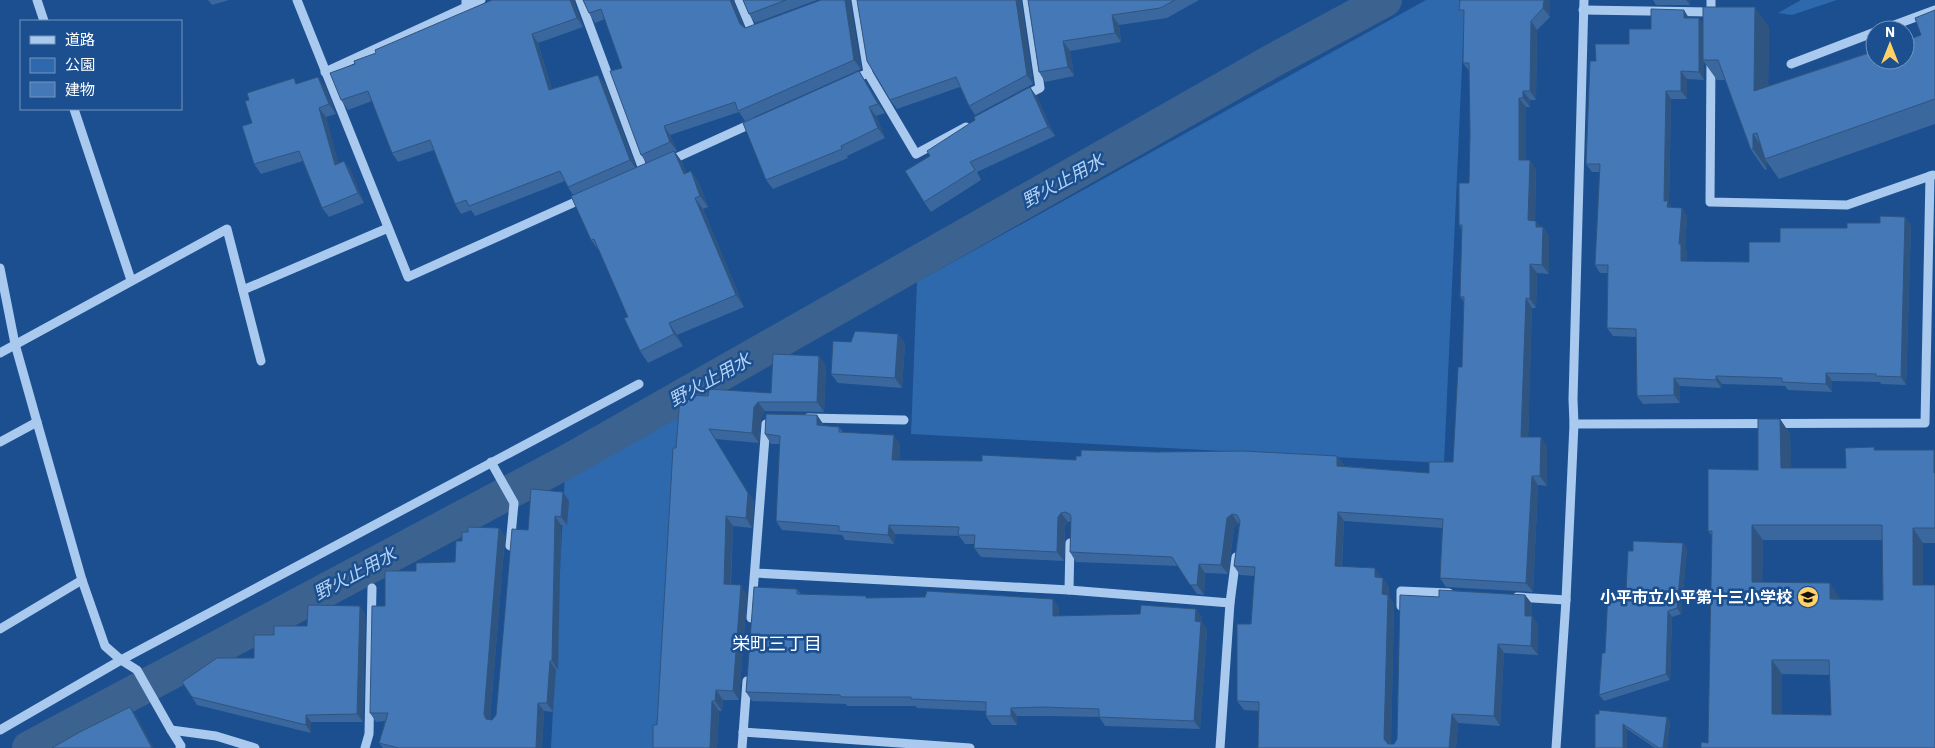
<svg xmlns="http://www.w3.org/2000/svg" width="1935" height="748" font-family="'IBM Plex Sans','Noto Sans JP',sans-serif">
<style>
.green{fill:#2e69ad}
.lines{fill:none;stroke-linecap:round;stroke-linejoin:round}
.canal{stroke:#3c6290;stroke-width:34}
.minor{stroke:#a9c9ee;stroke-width:9}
.wall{fill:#3a679d;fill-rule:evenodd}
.shaded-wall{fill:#305480}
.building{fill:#4478b7;stroke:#305480;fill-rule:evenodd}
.labels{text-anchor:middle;stroke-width:5;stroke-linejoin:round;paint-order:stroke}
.poi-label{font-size:16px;font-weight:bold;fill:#fff;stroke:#1b4f8f;text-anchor:end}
.water-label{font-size:18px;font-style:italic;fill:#b5d3f5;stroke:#1b4f8f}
.neighbourhood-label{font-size:18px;fill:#fff;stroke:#1b4f8f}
</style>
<rect width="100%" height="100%" fill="#1b4f8f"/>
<g class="green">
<polygon points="1426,0 1465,0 1444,463 911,434 917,282"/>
<polygon points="1801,0 1837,0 1792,15 1778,13"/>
<polygon points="684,402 658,748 551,748 565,473"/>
</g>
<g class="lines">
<polyline class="canal" points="29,748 568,461 1272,61 1385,0"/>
<g class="minor">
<polyline points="37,0 44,21"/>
<polyline points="297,0 408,277 584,198"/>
<polyline points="580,0 644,172"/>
<polyline points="739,0 752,31 757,29"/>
<polyline points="856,0 868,73"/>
<polyline points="1711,0 1711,17"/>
<polyline points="466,7 481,0"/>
<polyline points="1583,10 1711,12"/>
<polyline points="1881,30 1935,10"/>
<polyline points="1711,60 1710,202 1847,205 1933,175"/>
<polyline points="1791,64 1875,32"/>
<polyline points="325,72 466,7 466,0"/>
<polyline points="852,80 868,73 916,154 966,127"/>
<polyline points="1024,96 1040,88 1027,0"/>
<polyline points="74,109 131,280"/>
<polyline points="667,162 755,122"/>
<polyline points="0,268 15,344 37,422 82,580 105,646 121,660 137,670 171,730 181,746 180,748"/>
<polyline points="243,290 388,228"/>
<polyline points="0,353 227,229 261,361"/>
<polyline points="808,418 904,420"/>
<polyline points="1574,424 1925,423 1930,176"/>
<polyline points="0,442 37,422"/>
<polyline points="491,462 514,503 510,546"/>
<polyline points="755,573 1069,590 1230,603"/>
<polyline points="1069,590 1070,543"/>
<polyline points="1517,597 1566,600"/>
<polyline points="1401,606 1401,591 1449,593"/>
<polyline points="751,618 766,424"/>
<polyline points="0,629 82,580"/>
<polyline points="0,730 121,660 639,384"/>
<polyline points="171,730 216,736 255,748"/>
<polyline points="743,732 970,748"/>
<polyline points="365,748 369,734 372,588"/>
<polyline points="742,748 747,681"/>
<polyline points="1220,748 1230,603 1236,557"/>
<polyline points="1556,748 1566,600 1574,424 1573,399 1584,0"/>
</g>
</g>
<g class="wall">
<polygon points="208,0 229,0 212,5"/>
<polygon points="492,0 575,0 574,2 583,27 538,43 552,89 605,84 636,168 647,163 641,155 622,68 605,19 595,23 589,13 583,0 733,0 744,27 745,28 850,1 861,69 745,121 739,112 670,135 677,151 675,152 682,162 686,173 691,171 699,183 708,207 703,209 744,307 677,335 683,346 648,363 640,351 628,317 600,252 591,240 573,195 568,187 565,181 475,216 471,210 461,214 455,204 434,150 398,162 392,153 372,101 348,110 341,100 355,64 376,53"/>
<polygon points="743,0 817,0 755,23 749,14"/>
<polygon points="857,0 1021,0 1033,84 975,115 969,106 960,87 897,109 890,100"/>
<polygon points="1028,0 1199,0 1167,18 1119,25 1121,42 1070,51 1074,76 1045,82 1039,72"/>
<polygon points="1460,0 1550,0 1550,17 1537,30 1536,100 1530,100 1530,107 1526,107 1526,160 1536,169 1535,221 1541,227 1543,227 1549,236 1549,274 1537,273 1536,308 1532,308 1528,437 1547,446 1547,486 1538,485 1533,592 1446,587 1440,578 1442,528 1344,521 1342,566 1382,578 1389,587 1389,596 1394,604 1391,744 1394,744 1397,739 1439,597 1525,595 1532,604 1532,616 1538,625 1538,655 1504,653 1500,726 1458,723 1456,748 1258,748 1259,711 1244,710 1237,701 1251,624 1255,576 1240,575 1234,566 1239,523 1238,523 1234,528 1228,574 1205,573 1204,595 1197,594 1178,566 1076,562 1070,552 1071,521 1068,522 1065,526 1064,561 981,557 974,548 975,544 965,544 959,536 895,534 894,544 845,540 842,535 782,530 776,521 780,444 771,444 765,434 817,415 823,424 823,426 839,427 843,432 900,444 899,460 982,461 1076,460 1081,456 1157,452 1337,456 1344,465 1343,466 1429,473 1453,462 1462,367 1464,302 1460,297 1462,230 1459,225 1469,183 1470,134 1469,71 1463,63 1463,16 1459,10"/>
<polygon points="1653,0 1690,0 1690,5 1656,5"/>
<polygon points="1935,10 1935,124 1779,179 1767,162 1767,169 1765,170 1751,150 1725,80 1717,80 1704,62 1704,80 1687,79 1687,99 1671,99 1669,204 1672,208 1687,216 1685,249 1687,252 1686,261 1749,262 1780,242 1847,228 1911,225 1906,385 1881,384 1880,382 1832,381 1832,392 1788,390 1785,386 1722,384 1721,388 1680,386 1680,403 1643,404 1637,396 1636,337 1613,336 1607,328 1608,273 1600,273 1595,265 1600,172 1592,172 1586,164 1596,61 1629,44 1651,29 1689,18 1699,18 1703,24 1769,27 1768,86 1921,35"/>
<polygon points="859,71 865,81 885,113 876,116 885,138 847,156 848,158 773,189 766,180"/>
<polygon points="298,84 325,86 336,114 326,117 338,164 344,161 351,171 364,203 329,217 322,208 303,161 261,174 254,164 252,123"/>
<polygon points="1037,97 1055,136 977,172 981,180 931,212 924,202"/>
<polygon points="898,334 905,344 902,388 838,383 831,374 851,342"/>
<polygon points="819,356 826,366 824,412 765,411 761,417 759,443 715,439 754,502 752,528 733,526 731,585 747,595 739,700 723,700 722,711 719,711 717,748 653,748 657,725 676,448 688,395 708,396 771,393"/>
<path d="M 1780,419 L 1790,434 L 1791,468 L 1846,468 L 1874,447 L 1875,450 L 1935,451 L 1935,543 L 1923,543 L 1923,585 L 1935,748 L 1708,743 L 1712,536 L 1708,531 L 1758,470 ZM 1763,540 L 1882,540 L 1883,600 L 1840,599 L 1840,598 L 1762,583 ZM 1782,674 L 1830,675 L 1831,715 L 1782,714 Z"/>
<polygon points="563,492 569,501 567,525 561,525 558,670 556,670 553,712 544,711 542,748 383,748 379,743 385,721 376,722 370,713 385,606 416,571 455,562 462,541 468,532 499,528 505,537 490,720 492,720 496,715 528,530"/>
<polygon points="1683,543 1687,549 1681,614 1672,617 1670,680 1604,701 1599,695 1605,653 1626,591 1633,551"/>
<polygon points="797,589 801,594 867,598 1053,599 1059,608 1059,616 1202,617 1202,622 1207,630 1200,729 1105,726 1099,717 1049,716 1017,716 1017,725 992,725 986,716 986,711 917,708 916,706 847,706 846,704 752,701 746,692"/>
<polygon points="360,606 365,614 363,722 311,722 311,733 197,705 182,682 254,658 274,635 307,626"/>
<polygon points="1595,714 1667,717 1670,722 1667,748 1655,748 1627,729 1627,748 1595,748"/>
</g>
<g class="shaded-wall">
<polygon points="570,0 575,0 574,2 583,27 577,18"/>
<polygon points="730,0 733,0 746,33 740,24"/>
<polygon points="845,0 850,0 861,69 854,60"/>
<polygon points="1016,0 1021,0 1033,84 1027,75"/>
<polygon points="1544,0 1550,0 1550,17 1543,8"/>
<polygon points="1686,0 1690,0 1690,5"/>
<polygon points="1755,7 1769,27 1768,111 1754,91"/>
<polygon points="1684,10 1689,18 1684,18"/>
<polygon points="1112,15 1119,25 1121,42 1115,33"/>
<polygon points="1699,18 1705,26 1703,60 1704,62 1704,80 1699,72"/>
<polygon points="1531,21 1537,30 1536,100 1530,91"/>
<polygon points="532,34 538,43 555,99 549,90"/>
<polygon points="1063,41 1070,51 1074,76 1068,67"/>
<polygon points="859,71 865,81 885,113 878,104"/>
<polygon points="1681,71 1687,79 1687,99 1681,91"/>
<polygon points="598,75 605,84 636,169 630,160"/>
<polygon points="318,77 325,86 336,114 329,104"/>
<polygon points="1030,87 1037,97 1055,136 1048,127"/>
<polygon points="1523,91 1530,100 1530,107 1523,98"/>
<polygon points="1666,91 1671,99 1669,204 1674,209 1673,215 1664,201"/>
<polygon points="1519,98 1526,107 1526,169 1519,160"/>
<polygon points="869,107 876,116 885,138 878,128"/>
<polygon points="319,108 326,117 342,175 335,165"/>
<polygon points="664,126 670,135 677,151 670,142"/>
<polygon points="1753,134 1767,154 1765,159 1767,162 1767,169 1753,149"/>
<polygon points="674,151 682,162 692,186 684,174"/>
<polygon points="1530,160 1536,169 1535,230 1528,220"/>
<polygon points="344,161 351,171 364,203 358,193"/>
<polygon points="691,171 699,183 708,207 700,196"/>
<polygon points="695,198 703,209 744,307 736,295"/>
<polygon points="1682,208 1687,216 1685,249 1687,252 1686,269 1681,261 1679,244"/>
<polygon points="1905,217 1911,225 1906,385 1901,377"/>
<polygon points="1536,221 1543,230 1543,227 1549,236 1549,274 1542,265 1536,227"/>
<polygon points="1530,264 1537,273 1536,308 1530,299"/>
<polygon points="1526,298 1532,308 1528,446 1521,437"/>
<polygon points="669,323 677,335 683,346 674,334"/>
<polygon points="898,334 905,344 902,388 895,378"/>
<polygon points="819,356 826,366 824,412 817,402"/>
<polygon points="1826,373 1832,381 1832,392 1826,384"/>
<polygon points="1716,376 1722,384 1721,388 1716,380"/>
<polygon points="1674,378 1680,386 1680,403 1674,395"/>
<polygon points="758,402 765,411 761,417 759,443 752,433 754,407"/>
<polygon points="817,415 823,424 823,435 817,425"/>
<polygon points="1780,419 1790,434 1792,483 1781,468"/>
<polygon points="709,429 715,439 754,502 752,528 746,518"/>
<polygon points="894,435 900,444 899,469 892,460"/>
<polygon points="1541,437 1547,446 1547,486 1540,476"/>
<polygon points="1934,450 1935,451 1935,474 1934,473"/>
<polygon points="1337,456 1344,465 1343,475 1337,466"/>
<polygon points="1532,476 1538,485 1533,592 1526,583"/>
<polygon points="563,492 569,501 567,525 561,517"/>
<polygon points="1338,512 1344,521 1341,575 1335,566"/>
<polygon points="1061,513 1068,522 1065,526 1064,561 1057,552 1058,517"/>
<polygon points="1232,514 1238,523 1234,528 1228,574 1221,565 1227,518"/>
<polygon points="555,516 561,525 558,670 552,661"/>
<polygon points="726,516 733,526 730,594 724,584"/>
<polygon points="889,525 895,534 894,544 888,535"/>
<polygon points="1752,525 1763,540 1762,597 1752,582"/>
<polygon points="499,528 505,537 490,722 486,719 484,714"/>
<polygon points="1913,528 1923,543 1923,600 1913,585"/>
<polygon points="1683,543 1687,549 1681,614 1677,608"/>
<polygon points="1199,564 1205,573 1204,595 1197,585"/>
<polygon points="1375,568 1382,578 1375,577"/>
<polygon points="1383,578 1389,587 1389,596 1394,604 1391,748 1384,739 1382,594"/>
<polygon points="1830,583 1840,598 1841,614 1830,599"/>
<polygon points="741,585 747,595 739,700 733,691"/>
<polygon points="1525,595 1532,604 1532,618 1532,616 1538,625 1538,655 1531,646 1525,616"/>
<polygon points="1053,599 1059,608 1059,624 1053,616"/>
<polygon points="360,606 365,614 363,722 357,714"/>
<polygon points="1196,609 1202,617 1202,622 1207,630 1200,729 1194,721"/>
<polygon points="1668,611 1672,617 1670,680 1666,674"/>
<polygon points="1498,644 1504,653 1500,726 1494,716"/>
<polygon points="1772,660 1782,674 1782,729 1772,714"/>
<polygon points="550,661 556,670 553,712 547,703"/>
<polygon points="716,690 723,700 722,711 715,701"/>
<polygon points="712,701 719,711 717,748 710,748"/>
<polygon points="538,703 544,711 542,748 536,748"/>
<polygon points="130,707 136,715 154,748 152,748"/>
<polygon points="1011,708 1017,716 1017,725 1011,716"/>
<polygon points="1452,714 1458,723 1456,748 1449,748"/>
<polygon points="306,715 311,722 311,733 306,725"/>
<polygon points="1667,717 1670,722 1667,748 1663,748"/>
<polygon points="1623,724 1627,729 1627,748 1623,748"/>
</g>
<g class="building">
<polygon points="492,0 570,0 577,18 532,34 549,90 598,75 630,160 568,187 560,171 469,206 466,200 455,204 430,140 392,153 368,91 341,100 330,73 355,64 354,61 376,53 375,50"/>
<polygon points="583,0 730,0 740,24 745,28 821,0 845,0 854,60 738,111 735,102 664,126 670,142 641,155 610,71 622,68 601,9 589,13"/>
<polygon points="743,0 786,0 749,14"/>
<polygon points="857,0 1016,0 1027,75 969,106 956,77 890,100 867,61"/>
<polygon points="1028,0 1175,0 1160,8 1112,15 1115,33 1063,41 1068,67 1039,72"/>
<polygon points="1460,0 1544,0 1543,8 1531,21 1530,91 1523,91 1523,98 1519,98 1519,160 1530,160 1528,220 1536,221 1536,227 1543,227 1542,265 1530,264 1530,299 1526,298 1521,437 1541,437 1540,476 1532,476 1526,583 1440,578 1443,519 1338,512 1335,566 1375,568 1375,577 1383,578 1382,594 1388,595 1384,739 1388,744 1394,744 1397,739 1400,595 1439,597 1439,590 1525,595 1525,616 1532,616 1531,646 1498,644 1494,716 1452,714 1449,748 1258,748 1259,702 1237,701 1237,624 1251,624 1255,567 1234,566 1240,521 1237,515 1232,514 1227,518 1221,565 1199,564 1197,585 1190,585 1172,557 1070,552 1071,517 1070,514 1065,512 1061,513 1058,517 1057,552 974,548 975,535 958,535 959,527 889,525 888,535 839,531 839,526 776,521 780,436 765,434 766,414 817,415 817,425 839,427 839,432 894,435 892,460 982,461 982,455 1076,460 1076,456 1081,456 1081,450 1157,452 1243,451 1337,456 1337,466 1429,473 1429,462 1453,462 1458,367 1462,367 1464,297 1460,297 1462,225 1459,225 1459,183 1469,183 1470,134 1469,63 1463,63 1464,10 1459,10"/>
<polygon points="1703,7 1755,7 1754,91 1875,51 1875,60 1905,60 1905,41 1921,35 1915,18 1935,10 1935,99 1765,159 1757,133 1753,134 1753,149 1751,150 1718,60 1703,60"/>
<polygon points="1651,9 1684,10 1684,18 1699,18 1699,72 1681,71 1681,91 1666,91 1664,201 1668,201 1667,207 1682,208 1679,244 1681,244 1681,261 1749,262 1749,242 1780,242 1780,228 1847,228 1847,223 1880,223 1880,216 1905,217 1901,377 1876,376 1876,374 1826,373 1826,384 1782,382 1782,378 1716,376 1716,380 1674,378 1674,395 1637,396 1636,329 1607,328 1608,265 1595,265 1600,164 1586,164 1590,61 1596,61 1595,44 1629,44 1629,29 1651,29"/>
<polygon points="859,71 878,104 869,107 878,128 841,146 842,149 766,180 743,123"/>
<polygon points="318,77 329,104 319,108 335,165 344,161 358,193 322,208 299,151 254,164 242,126 252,123 245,101 249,100 247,93 294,78 296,84"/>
<polygon points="1030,87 1048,127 970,162 975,170 924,202 905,171 930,156 927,151 975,120 974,117"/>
<polygon points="674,151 684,174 691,171 700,196 695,198 736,295 669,323 674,334 640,351 624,318 628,317 594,239 591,240 571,196"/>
<polygon points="855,331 898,334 895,378 831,374 833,341 851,342"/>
<polygon points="773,354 819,356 817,402 758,402 754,407 752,433 709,429 748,493 746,518 726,516 724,584 741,585 733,691 716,690 715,701 712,701 710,748 653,748 653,725 657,725 673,448 676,448 681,384 688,395 708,396 709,389 771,393"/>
<path d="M 1758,419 L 1780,419 L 1781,468 L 1846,468 L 1845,448 L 1874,447 L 1874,450 L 1934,450 L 1934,473 L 1935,473 L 1935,528 L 1913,528 L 1913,585 L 1935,585 L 1935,748 L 1701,748 L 1701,742 L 1708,743 L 1712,531 L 1708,531 L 1708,469 L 1758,470 ZM 1752,525 L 1882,525 L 1883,600 L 1830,599 L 1830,583 L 1752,582 ZM 1772,660 L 1829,660 L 1831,715 L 1772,714 Z"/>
<polygon points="531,489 563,492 561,517 555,516 552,661 550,661 547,703 538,703 536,748 399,748 379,743 388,713 370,713 372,606 385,606 385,571 416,571 416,563 455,562 456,541 462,541 462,532 468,532 468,527 499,528 484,714 486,719 492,720 496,715 512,529 528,530"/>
<polygon points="1633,541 1683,543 1677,608 1668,611 1666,674 1599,695 1602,653 1605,653 1608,591 1626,591 1628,551 1633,551"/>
<polygon points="754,587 797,589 797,594 866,596 866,598 925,597 927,591 1053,599 1053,616 1140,614 1141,605 1196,609 1195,621 1201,622 1194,721 1099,717 1099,709 1043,707 1011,708 1011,716 986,716 986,702 911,699 911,697 841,697 840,695 746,692"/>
<polygon points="308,605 360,606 357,714 306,715 306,725 192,697 182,682 217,658 254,658 254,635 274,635 274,626 307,626"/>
<polygon points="130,707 152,748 52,748 78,733"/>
<polygon points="1599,710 1667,717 1663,748 1659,748 1623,724 1623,748 1595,748 1595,714 1599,714"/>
</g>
<defs>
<g id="school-disc" transform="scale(1.125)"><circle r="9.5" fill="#ffd166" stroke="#1b4f8f"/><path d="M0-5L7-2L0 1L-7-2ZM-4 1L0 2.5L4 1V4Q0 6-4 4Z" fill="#111"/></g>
</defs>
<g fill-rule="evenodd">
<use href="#school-disc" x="1808" y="597"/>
</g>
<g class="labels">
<g class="poi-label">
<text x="1792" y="603">小平市立小平第十三小学校</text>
</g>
<g class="water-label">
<text transform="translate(1063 181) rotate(-29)" y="6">野火止用水</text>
<text transform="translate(710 380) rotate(-29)" y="6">野火止用水</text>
<text transform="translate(355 574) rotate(-28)" y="6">野火止用水</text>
</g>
<g class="neighbourhood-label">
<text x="777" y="650">栄町三丁目</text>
</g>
</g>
<rect x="20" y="20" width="162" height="90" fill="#1b4f8f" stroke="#7695bc"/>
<rect x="30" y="36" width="25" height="8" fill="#a9c9ee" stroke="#7695bc"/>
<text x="65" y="45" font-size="15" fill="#ffffff">道路</text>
<rect x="30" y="58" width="25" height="15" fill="#2e69ad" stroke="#7695bc"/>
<text x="65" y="70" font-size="15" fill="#ffffff">公園</text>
<rect x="30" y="82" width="25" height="15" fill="#4478b7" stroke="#7695bc"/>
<text x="65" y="95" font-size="15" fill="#ffffff">建物</text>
<g transform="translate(1890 45)"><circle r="24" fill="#1b4f8f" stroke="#7695bc"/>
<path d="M0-4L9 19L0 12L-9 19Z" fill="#ffd166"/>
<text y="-8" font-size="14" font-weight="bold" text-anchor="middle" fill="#ffffff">N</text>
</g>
</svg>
